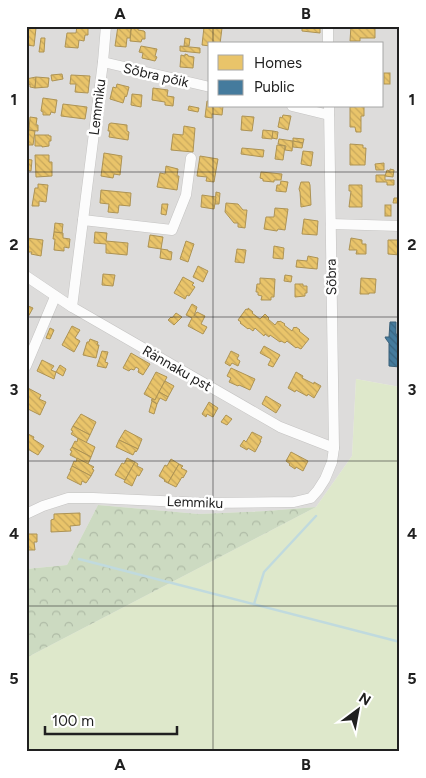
<svg xmlns="http://www.w3.org/2000/svg" width="426" height="778" font-family="Figtree,sans-serif">
<style>
.residential{fill:#dddcdb;fill-rule:evenodd}
.grass{fill:#dee8cb}
.forest{fill:url(#forest-crowns)}
.homes{fill:url(#homes-back-hatch);stroke:#ad9354}
.public{fill:url(#public-back-hatch);stroke:#3a6078}
.lines{fill:none;stroke-linecap:round;stroke-linejoin:round}
.stream{stroke:#c0dade;stroke-width:2.5}
.street-casing{stroke:#c4c3c2;stroke-width:11}
.street{stroke:#fcfcfc;stroke-width:10}
.grid{fill:none;stroke:#202020;stroke-width:1;stroke-opacity:0.55}
.labels{text-anchor:middle;stroke-width:5;stroke-linejoin:round;paint-order:stroke}
.street-label{font-size:14px;fill:#202020;stroke:#fff}
.neatline{fill:none;stroke:#202020;stroke-width:2}
.grid-label{font-size:16px;text-anchor:middle;font-weight:bold;fill:#202020}
</style>
<defs>
<pattern id="forest-crowns" width="20" height="18" patternUnits="userSpaceOnUse" patternTransform="scale(1.25)"><rect width="20" height="18" fill="#ccdac1"/><path d="M2 6a3 3 0 1 1 6 0M12 15a3 3 0 1 1 6 0" fill="none" stroke="#afbba6"/></pattern>
<pattern id="homes-back-hatch" width="6" height="6" patternUnits="userSpaceOnUse" patternTransform="scale(1.25)"><rect width="6" height="6" fill="#e9c46a"/><path d="M-1 5l2 2M0 0l6 6M5-1l2 2" fill="none" stroke="#c8a85c"/></pattern>
<pattern id="public-back-hatch" width="6" height="6" patternUnits="userSpaceOnUse" patternTransform="scale(1.25)"><rect width="6" height="6" fill="#457b9d"/><path d="M-1 5l2 2M0 0l6 6M5-1l2 2" fill="none" stroke="#396480"/></pattern>
</defs>
<rect width="100%" height="100%" fill="#eeecea"/>
<path class="residential" d="M 26,26 L 400,26 L 400,387 L 356,379 L 352,456 L 316,507 L 266,511 L 199,514 L 98,505 L 67,565 L 26,569 ZM 210,44 L 382,44 L 382,106 L 210,106 Z"/>
<polygon class="grass" points="356,379 400,387 400,752 26,752 26,658 316,507 352,456"/>
<polygon class="forest" points="98,505 199,514 266,511 316,507 26,658 26,569 67,565"/>
<g class="homes">
<polygon points="77,26 85,26 85,27 88,28 88,35 85,35 84,41 79,40 78,48 65,47 67,33 76,33"/>
<polygon points="118,26 131,26 130,38 127,38 126,47 115,46"/>
<polygon points="312,26 320,26 320,33 302,31 302,27 312,28"/>
<polygon points="351,26 375,27 375,38 360,38 360,41 350,41"/>
<polygon points="26,27 36,28 34,46 26,45"/>
<polygon points="204,27 222,28 220,44 210,44 210,46 202,45"/>
<polygon points="132,28 138,28 138,30 144,31 145,32 145,39 142,39 141,42 130,41 131,31"/>
<polygon points="41,38 45,38 44,52 39,52"/>
<polygon points="185,38 190,39 189,46 184,46"/>
<polygon points="141,46 157,49 155,56 157,57 155,61 142,58 143,53 139,52"/>
<polygon points="180,46 200,48 200,53 180,51"/>
<polygon points="185,54 188,55 188,56 194,57 193,68 180,67 181,55 185,56"/>
<rect x="384" y="73" width="6" height="11"/>
<polygon points="62,74 63,79 52,81 51,75"/>
<polygon points="71,75 90,76 88,93 75,92 76,84 70,84"/>
<polygon points="36,77 35,88 30,87 30,84 26,85 26,79"/>
<polygon points="36,77 49,78 48,87 35,88"/>
<polygon points="117,84 129,87 127,95 126,97 125,96 123,103 110,99 113,87 116,88"/>
<polygon points="153,88 168,90 167,96 174,97 173,106 165,105 165,102 152,100"/>
<polygon points="132,94 142,95 141,107 131,105"/>
<polygon points="43,98 57,100 55,113 51,112 50,115 43,115 43,112 41,111"/>
<polygon points="209,98 210,106 223,106 222,115 212,114 212,118 205,117 207,101 209,101"/>
<polygon points="63,104 87,107 85,119 61,116"/>
<polygon points="189,106 199,108 198,112 188,110"/>
<polygon points="364,106 364,116 361,116 361,132 356,132 355,127 350,127 350,107"/>
<polygon points="283,115 291,116 288,130 278,127 280,117 282,118"/>
<polygon points="242,116 254,117 252,131 241,130"/>
<polygon points="30,117 37,118 36,125 38,125 38,131 29,130"/>
<polygon points="111,123 127,125 127,131 129,132 128,140 109,137 110,131 108,131 109,124"/>
<polygon points="184,126 195,128 193,152 171,150 173,134 183,135"/>
<polygon points="29,130 35,131 33,145 27,145"/>
<polygon points="263,130 273,131 272,139 262,138"/>
<polygon points="273,131 278,132 277,139 272,138"/>
<polygon points="35,135 49,135 49,136 51,136 51,141 49,141 49,146 42,147 42,146 35,146"/>
<polygon points="293,138 304,139 303,143 293,141"/>
<polygon points="279,139 293,141 292,151 285,150 286,146 278,144"/>
<polygon points="293,141 303,143 302,148 293,147"/>
<polygon points="350,144 363,145 363,148 366,148 365,165 350,165"/>
<polygon points="277,145 285,146 283,160 275,159"/>
<polygon points="242,148 264,150 263,157 241,154"/>
<polygon points="303,151 313,152 311,166 301,164"/>
<polygon points="104,153 122,156 120,175 114,174 113,178 101,176"/>
<polygon points="35,155 49,155 49,162 52,162 52,176 36,177"/>
<polygon points="200,156 218,159 214,182 206,181 207,177 197,176"/>
<polygon points="26,159 32,160 31,171 26,170"/>
<polygon points="384,163 384,170 376,170 375,164"/>
<polygon points="166,166 178,169 177,176 179,176 177,190 157,187 160,173 165,174"/>
<polygon points="390,169 394,170 393,177 385,176 387,170 390,171"/>
<polygon points="261,172 282,174 281,180 274,180 274,182 263,181 263,179 260,178"/>
<polygon points="376,175 385,175 385,180 394,180 394,185 387,185 387,182 376,182"/>
<polygon points="281,181 288,182 286,192 276,191 277,185 280,185"/>
<polygon points="301,182 309,182 310,185 311,205 301,207 300,192 299,189"/>
<polygon points="38,184 48,185 46,202 39,201 39,206 32,206 35,188 38,188"/>
<polygon points="349,185 362,185 362,207 349,207 351,191 349,191"/>
<polygon points="101,190 131,193 130,206 119,205 118,213 108,212 109,204 100,203"/>
<polygon points="216,192 220,193 219,204 215,204"/>
<polygon points="202,195 216,197 214,209 201,207"/>
<polygon points="394,198 400,198 400,209 398,209 398,203 393,203"/>
<polygon points="226,203 238,204 243,210 247,210 245,228 238,227 238,223 234,223 225,212"/>
<polygon points="162,204 168,204 166,215 161,214"/>
<rect x="385" y="205" width="6" height="11"/>
<polygon points="275,208 288,209 285,230 278,229 277,231 264,229 266,217 274,217"/>
<polygon points="304,219 318,221 317,235 302,234"/>
<polygon points="55,223 63,224 62,233 54,232"/>
<polygon points="54,232 63,233 63,238 70,239 69,248 64,247 64,251 54,250 55,239 53,239"/>
<polygon points="95,232 107,233 106,241 128,243 127,255 106,253 106,244 94,243"/>
<polygon points="150,235 163,237 161,249 148,247"/>
<polygon points="26,238 43,240 41,256 31,254 32,252 26,252"/>
<polygon points="351,238 362,240 362,244 366,244 366,254 356,254 357,250 349,250"/>
<polygon points="388,240 400,240 400,255 388,254"/>
<polygon points="186,241 194,244 188,262 180,259"/>
<polygon points="274,246 284,248 283,259 273,258"/>
<polygon points="161,249 168,250 168,251 172,252 171,260 160,258"/>
<polygon points="237,249 246,250 244,263 235,262"/>
<polygon points="308,256 318,258 317,269 296,267 297,260 307,261"/>
<polygon points="198,266 208,271 203,282 193,277"/>
<polygon points="103,274 115,275 113,286 102,285"/>
<polygon points="285,275 292,276 291,282 284,281"/>
<polygon points="183,277 194,283 192,285 195,287 189,296 187,295 185,299 174,293"/>
<polygon points="260,278 275,279 274,297 271,297 271,300 261,300 262,296 258,295 258,292 256,292 257,284 260,284"/>
<polygon points="361,278 376,279 375,293 369,293 369,294 360,294"/>
<polygon points="295,284 303,284 303,286 307,286 307,293 305,293 305,296 295,297"/>
<polygon points="192,304 197,307 194,316 197,312 205,316 201,324 207,327 203,334 188,326 192,318 186,315"/>
<polygon points="26,305 33,308 28,317 26,316"/>
<polygon points="248,308 253,312 252,313 260,319 265,314 269,318 268,319 275,325 278,321 279,322 280,321 285,324 284,325 292,331 294,327 295,328 296,327 300,330 299,331 309,339 301,349 297,347 296,348 287,341 285,343 281,341 280,342 270,335 269,337 265,334 264,336 255,328 253,331 249,328 248,329 240,323 241,322 238,320 246,309 248,310"/>
<polygon points="176,313 182,317 174,325 168,320 171,317 172,318"/>
<polygon points="72,326 80,330 75,338 80,341 74,352 62,345"/>
<polygon points="50,328 54,330 50,339 46,338"/>
<polygon points="90,339 98,342 97,345 99,345 96,358 83,355 87,342 89,342"/>
<polygon points="264,346 280,355 273,367 268,365 271,359 260,353"/>
<polygon points="102,351 108,352 105,362 108,363 106,368 97,366"/>
<polygon points="231,351 239,355 237,359 240,361 238,366 232,363 230,366 225,363"/>
<polygon points="131,353 150,364 143,375 138,372 139,369 136,367 134,370 131,369 129,371 123,368"/>
<polygon points="42,360 54,366 51,370 56,372 54,379 37,371"/>
<polygon points="60,365 66,369 63,376 56,372"/>
<polygon points="231,368 255,379 250,390 239,385 238,386 229,382 231,378 227,376"/>
<polygon points="156,372 167,377 155,400 144,394"/>
<polygon points="296,372 303,376 302,378 314,384 314,382 321,386 314,398 308,394 307,396 296,390 295,392 288,388"/>
<polygon points="165,381 174,386 168,397 159,392"/>
<polygon points="28,388 41,395 39,399 46,402 40,415 26,408 26,393"/>
<polygon points="159,392 168,397 166,401 160,398 157,404 151,400 153,399 155,400"/>
<polygon points="266,396 281,405 276,413 262,404"/>
<polygon points="152,401 157,404 154,414 149,412"/>
<polygon points="209,402 218,408 213,417 207,414 206,417 202,414"/>
<polygon points="81,414 96,422 90,435 73,426"/>
<polygon points="226,415 232,419 227,425 221,422"/>
<polygon points="73,426 90,435 86,443 71,434 73,431 71,430"/>
<polygon points="125,430 142,439 138,449 119,440"/>
<polygon points="252,432 262,437 260,441 261,441 255,452 248,448 247,450 240,446 244,440 246,442"/>
<polygon points="26,433 34,437 33,439 44,446 38,455 26,448"/>
<polygon points="78,438 95,447 91,457 72,447 75,441 77,442"/>
<polygon points="119,440 138,449 136,452 135,451 133,455 116,447"/>
<polygon points="72,447 91,457 88,464 70,455 72,451 70,450"/>
<polygon points="291,452 308,461 303,471 296,467 295,469 289,465 290,464 286,461"/>
<polygon points="77,458 94,467 92,469 94,470 91,476 72,466 74,461 76,462"/>
<polygon points="127,458 135,462 125,480 115,475 122,463 124,464"/>
<polygon points="171,459 179,464 168,483 164,481 165,480 159,476 165,465 167,466"/>
<polygon points="135,462 138,464 137,466 143,469 139,476 137,475 132,486 124,482"/>
<polygon points="179,464 183,466 181,468 187,471 183,478 182,477 176,487 168,483"/>
<polygon points="72,466 91,476 86,483 82,481 81,485 67,478 71,470 70,470"/>
<polygon points="80,513 80,525 70,526 71,531 51,532 51,520 54,519 54,514"/>
<polygon points="26,534 37,534 37,542 34,542 35,550 26,550"/>
</g>
<polygon class="public" points="390,322 396,322 396,334 399,335 398,342 400,342 400,367 389,366 389,343 386,339 385,337 389,337"/>
<g class="lines">
<g class="stream">
<polyline points="79,559 400,642"/>
<polyline points="254,604 264,572 316,516"/>
</g>
<g class="street-casing">
<g id="street">
<polyline points="328,26 328,44"/>
<polyline points="103,62 210,87"/>
<polyline points="292,106 329,115"/>
<polyline points="83,220 172,230 186,195 191,158"/>
<polyline points="331,224 400,226"/>
<polyline points="26,276 72,307 280,427 334,448"/>
<polyline points="72,307 103,62 106,26"/>
<polyline points="26,366 55,297"/>
<polyline points="26,514 43,506 68,498 93,498 205,503 294,502 311,498 318,490 325,479 332,462 334,448 329,106"/>
</g>
</g>
<use href="#street" class="street"/>
</g>
<path class="grid" d="M 213,26 L 213,44M 213,106 L 213,752M 26,172 L 400,172M 26,317 L 400,317M 26,461 L 400,461M 26,606 L 400,606"/>
<g class="labels">
<g class="street-label">
<text transform="translate(156 75) rotate(13)" y="5">Sõbra põik</text>
<text transform="translate(97 107) rotate(-83)" y="5">Lemmiku</text>
<text transform="translate(331 277) rotate(-91)" y="5">Sõbra</text>
<text transform="translate(177 368) rotate(30)" y="5">Rännaku pst</text>
<text transform="translate(195 502) rotate(2)" y="5">Lemmiku</text>
</g>
</g>
<rect width="426" height="778" fill="none" stroke="#ffffff" stroke-width="55"/>
<rect x="208" y="42" width="175" height="65" fill="#ffffff" stroke="#a6a6a6"/>
<rect x="218" y="55" width="25" height="15" fill="#e9c46a" stroke="#a6a6a6"/>
<text x="254" y="68" font-size="15" fill="#202020">Homes</text>
<rect x="218" y="80" width="25" height="15" fill="#457b9d" stroke="#a6a6a6"/>
<text x="254" y="92" font-size="15" fill="#202020">Public</text>
<g transform="translate(358 710) rotate(32)" stroke="#ffffff" stroke-width="4" paint-order="stroke">
<path d="M0-4L9 19L0 12L-9 19Z" fill="#202020"/>
<text y="-8" font-size="14" font-weight="bold" text-anchor="middle" fill="#202020">N</text>
</g>
<path d="M45 726v8h132v-8" fill="none" stroke="#202020" stroke-width="2.5"/>
<text x="52" y="726" font-size="15" fill="#202020" stroke="#ffffff" stroke-width="4" paint-order="stroke">100 m</text>
<rect x="28" y="28" width="370" height="722" class="neatline"/>
<g class="grid-label">
<text x="120" y="19">A</text>
<text x="306" y="19">B</text>
<text x="14" y="105">1</text>
<text x="412" y="105">1</text>
<text x="14" y="250">2</text>
<text x="412" y="250">2</text>
<text x="14" y="395">3</text>
<text x="412" y="395">3</text>
<text x="14" y="539">4</text>
<text x="412" y="539">4</text>
<text x="14" y="684">5</text>
<text x="412" y="684">5</text>
<text x="120" y="770">A</text>
<text x="306" y="770">B</text>
</g>
</svg>
